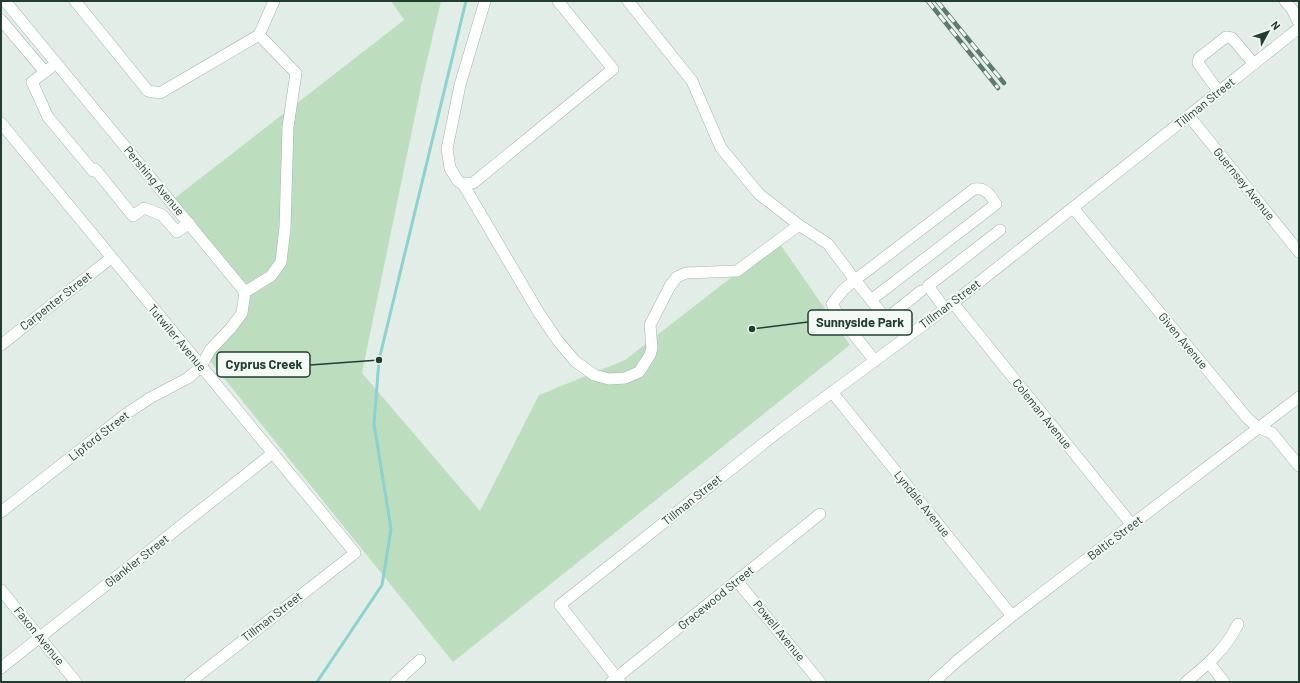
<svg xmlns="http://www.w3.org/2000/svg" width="1300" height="683" font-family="Barlow,sans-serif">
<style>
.green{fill:#bcdebf}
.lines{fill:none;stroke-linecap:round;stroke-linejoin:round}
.stream{stroke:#8bd2d0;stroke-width:3}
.minor-casing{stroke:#a5b5ad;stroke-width:12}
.minor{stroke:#fff;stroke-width:11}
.rail-casing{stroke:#5d7a6d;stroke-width:4.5}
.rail{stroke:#f4f9f5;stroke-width:3;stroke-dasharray:9;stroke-linecap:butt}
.labels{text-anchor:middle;stroke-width:4;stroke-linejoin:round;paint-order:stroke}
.street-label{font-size:12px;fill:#223e32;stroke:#f4f9f5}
.leader{fill:none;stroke:#223e32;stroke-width:1.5}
.callout-dot{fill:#223e32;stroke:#f4f9f5;stroke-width:1.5}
.callout{fill:#f4f9f5;stroke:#223e32;stroke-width:1.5}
.callout-label{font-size:13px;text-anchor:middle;font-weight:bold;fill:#223e32}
</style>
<rect width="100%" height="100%" fill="#e3ede7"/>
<polygon class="green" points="391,1 441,1 422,82 362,373 480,511 539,395 625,360 778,241 850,345 453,662 207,357 242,313 245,292 171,201 404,20"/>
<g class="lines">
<polyline class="stream" points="317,682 382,585 391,529 374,424 379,360 466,1"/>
<g class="minor-casing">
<g id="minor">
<polyline points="75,1 148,91 160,93 259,35 274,1"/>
<polyline points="485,1 460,85 447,149 450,168 458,181 463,184 473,183 613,69 558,1"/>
<polyline points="628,1 692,81 721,148 759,194 799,225 828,244 855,280 843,290 832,304 839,316 875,361"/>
<polyline points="1285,1 1292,9 1299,23"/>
<polyline points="1,20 45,72 50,68"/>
<polyline points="45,72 32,82 48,117 93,171 95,169 133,216 144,208 162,215 177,232 189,223"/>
<polyline points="1219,92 1198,63 1199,58 1226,37 1232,38 1254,64"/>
<polyline points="1189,116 1299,252"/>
<polyline points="1,123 355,553 190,682"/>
<polyline points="463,184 539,313 558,341 575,361 594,375 609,379 625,378 639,372 650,355 652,348 650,325 670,286 677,277 686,273 737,271 799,225"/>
<polyline points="1073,208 1248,419 1259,428 1272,433 1299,466"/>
<polyline points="245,292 271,276 281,262 285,228 288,127 296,73 259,35"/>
<path d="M 871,300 L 996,204 C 990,195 986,187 974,189 L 855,280 L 886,319 L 921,291"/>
<polyline points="953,303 1132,525"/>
<polyline points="945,309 928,286 1000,230"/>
<polyline points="1,345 111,258"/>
<polyline points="832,392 1012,616"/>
<polyline points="1,512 126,414 150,398 188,378 201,367 210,350 231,328 242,313 245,292 5,1"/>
<polyline points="737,581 820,682"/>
<polyline points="1,590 76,682"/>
<polyline points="1209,663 1224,682"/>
<polyline points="1,668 273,453"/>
<polyline points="396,682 420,660"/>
<polyline points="611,682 820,514"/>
<polyline points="620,682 560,605 778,432 953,303 1299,28"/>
<polyline points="934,682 957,661 1012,616 1299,397"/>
<path d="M 1186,682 C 1207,665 1226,649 1238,624"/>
</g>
</g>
<use href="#minor" class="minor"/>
<g class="rail-casing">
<g id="rail">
<polyline points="928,1 998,88"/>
<polyline points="937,1 1004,83"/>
</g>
</g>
<use href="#rail" class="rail"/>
</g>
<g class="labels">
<g class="street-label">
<text transform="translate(1205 103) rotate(-39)" y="4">Tillman Street</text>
<text transform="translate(154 181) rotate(50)" y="4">Pershing Avenue</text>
<text transform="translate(1244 184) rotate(51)" y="4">Guernsey Avenue</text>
<text transform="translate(56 301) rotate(-38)" y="4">Carpenter Street</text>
<text transform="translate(950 304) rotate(-37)" y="4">Tillman Street</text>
<text transform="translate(177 338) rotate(50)" y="4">Tutwiler Avenue</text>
<text transform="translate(1183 341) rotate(50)" y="4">Given Avenue</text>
<text transform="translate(1042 414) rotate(51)" y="4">Coleman Avenue</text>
<text transform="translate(99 436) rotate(-38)" y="4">Lipford Street</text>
<text transform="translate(692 500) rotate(-39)" y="4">Tillman Street</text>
<text transform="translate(922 504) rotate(51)" y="4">Lyndale Avenue</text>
<text transform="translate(1115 538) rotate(-37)" y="4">Baltic Street</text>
<text transform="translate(137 561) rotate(-38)" y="4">Glankler Street</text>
<text transform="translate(716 598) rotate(-39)" y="4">Gracewood Street</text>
<text transform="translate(272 617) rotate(-38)" y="4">Tillman Street</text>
<text transform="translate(779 631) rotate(51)" y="4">Powell Avenue</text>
<text transform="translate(39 636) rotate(51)" y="4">Faxon Avenue</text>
</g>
</g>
<path class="leader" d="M752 329L808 322M379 360L310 365"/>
<g class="callout-dot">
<circle cx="752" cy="329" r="4"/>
<circle cx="379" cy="360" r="4"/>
</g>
<g class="callout">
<rect x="808" y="310" width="104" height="25" rx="4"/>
<rect x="217" y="352" width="93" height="25" rx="4"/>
</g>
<g class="callout-label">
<text x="860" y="327">Sunnyside Park</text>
<text x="264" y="369">Cyprus Creek</text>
</g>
<rect width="1300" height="683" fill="none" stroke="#223e32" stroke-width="4"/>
<g transform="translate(1268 32) rotate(50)" stroke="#f4f9f5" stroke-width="3" paint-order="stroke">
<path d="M0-3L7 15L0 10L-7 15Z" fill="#223e32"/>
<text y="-6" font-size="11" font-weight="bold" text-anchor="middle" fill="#223e32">N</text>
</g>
</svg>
